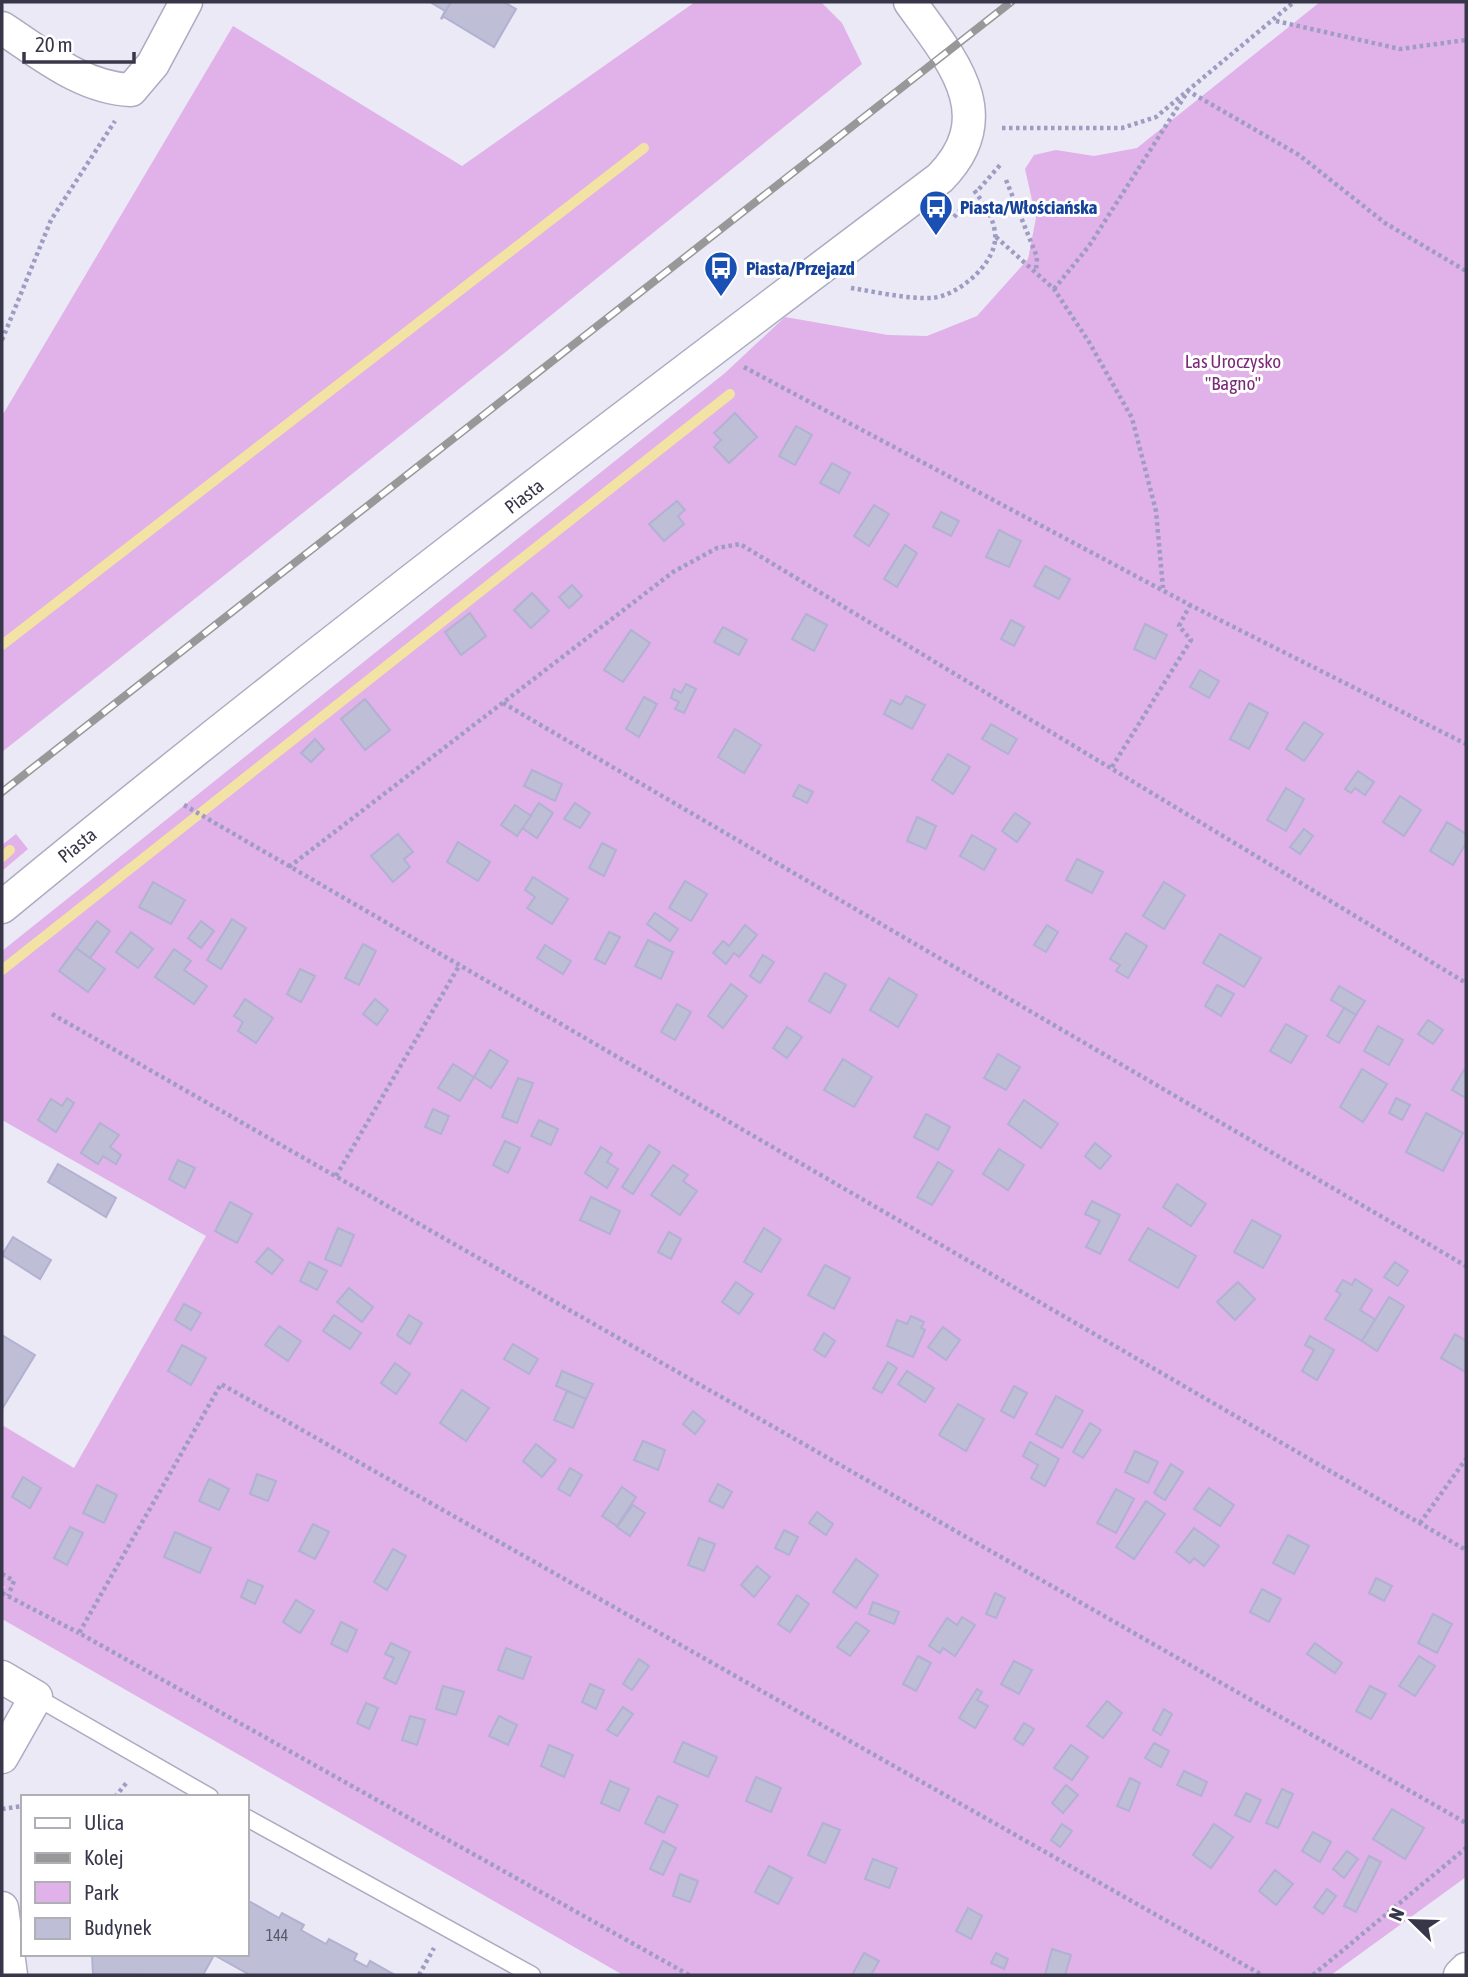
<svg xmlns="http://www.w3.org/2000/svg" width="1468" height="1977" font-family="'Asap Condensed',sans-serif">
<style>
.green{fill:#e1b1e9}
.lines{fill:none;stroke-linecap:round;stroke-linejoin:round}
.stream{stroke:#f2e3a5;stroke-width:10}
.building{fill:#bebed7;stroke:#b2b1d2;stroke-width:2}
.lane-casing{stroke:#adabc1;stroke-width:19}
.street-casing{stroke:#adabc1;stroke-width:35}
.path{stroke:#9e9cc3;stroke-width:4.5;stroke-dasharray:3.5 3.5;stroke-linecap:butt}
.lane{stroke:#fff;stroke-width:16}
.street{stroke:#fff;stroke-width:32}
.rail-casing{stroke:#989898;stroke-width:8}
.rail{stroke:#fff;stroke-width:5;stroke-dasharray:16;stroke-linecap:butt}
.labels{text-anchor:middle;stroke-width:6;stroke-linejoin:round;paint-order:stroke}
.number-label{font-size:16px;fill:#59596c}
.transit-label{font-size:19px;font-weight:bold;fill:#164399;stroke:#fff;text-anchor:start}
.park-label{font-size:19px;fill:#7c297a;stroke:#fff}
.street-label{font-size:19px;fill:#373749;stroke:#fff}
</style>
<rect width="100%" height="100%" fill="#eae9f5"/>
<g class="green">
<polygon points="695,2 821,2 842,23 862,64 513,346 2,752 2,416 233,26 462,166"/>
<polygon points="1320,2 1466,2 1466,1877 1331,1975 623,1975 2,1619 2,1590 5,1587 2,1585 2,1425 74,1468 206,1236 2,1120 2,951 725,373 785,317 888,335 927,336 977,316 1028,259 1036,218 1025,169 1034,155 1056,150 1094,156 1137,148"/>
<polygon points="16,834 28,849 2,871 2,845"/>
</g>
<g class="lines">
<g class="stream">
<polyline points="2,645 644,148"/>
<polyline points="2,857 10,850"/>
<polyline points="2,970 730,394"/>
</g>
</g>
<g class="building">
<polygon points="430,2 451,2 441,19 445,11"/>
<polygon points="451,2 504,2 516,9 494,47 444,17 441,19"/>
<polygon points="735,413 757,437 729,463 714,447 721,440 714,433"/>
<polygon points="796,426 812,435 795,465 779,456"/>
<polygon points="832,463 850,473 839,493 820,483"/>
<polygon points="677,501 685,510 678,516 684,524 664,541 649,524"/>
<polygon points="874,505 889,514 869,546 854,536"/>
<polygon points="941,512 959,521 951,536 933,527"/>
<polygon points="999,530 1021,541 1009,567 986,557"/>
<polygon points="905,545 917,553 897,587 884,579"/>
<polygon points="1045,566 1070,579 1059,599 1034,586"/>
<polygon points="572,585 582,596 569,608 559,597"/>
<polygon points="532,593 549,611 531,628 514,610"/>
<polygon points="470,613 486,636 461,655 445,632"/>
<polygon points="806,614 827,625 814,651 792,639"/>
<polygon points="1011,620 1024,627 1014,646 1001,639"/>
<polygon points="1145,624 1167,635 1155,659 1134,649"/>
<polygon points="723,627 747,640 739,655 714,642"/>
<polygon points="631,630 650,643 623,682 604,670"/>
<polygon points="1200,670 1219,681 1209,698 1190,687"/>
<polygon points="686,684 696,689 684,713 675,709 679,702 671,698 674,689 681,693"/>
<polygon points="906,696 925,705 912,729 884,714 891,700 901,705"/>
<polygon points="644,697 657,704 639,737 626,729"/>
<polygon points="365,699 390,730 365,750 341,719"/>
<polygon points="1249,703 1268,713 1249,749 1230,739"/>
<polygon points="1304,722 1323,734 1304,761 1286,749"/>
<polygon points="991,724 1017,739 1008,754 982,739"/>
<polygon points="735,729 761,745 744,773 718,757"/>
<polygon points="315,739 324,749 311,762 301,753"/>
<polygon points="948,754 970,767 953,794 932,780"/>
<polygon points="532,770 562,784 555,801 524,786"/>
<polygon points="1358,771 1374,782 1365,795 1355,788 1351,793 1345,789"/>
<polygon points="799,785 813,792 807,803 793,796"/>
<polygon points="1286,788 1304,799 1286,831 1267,820"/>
<polygon points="1400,796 1421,810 1404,836 1383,822"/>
<polygon points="539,803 553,813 537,838 522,828"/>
<polygon points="575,803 590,813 580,828 564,819"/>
<polygon points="515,805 531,816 517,836 501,825"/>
<polygon points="1015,813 1030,823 1017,842 1002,831"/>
<polygon points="917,817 936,826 926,849 907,841"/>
<polygon points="1447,822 1466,834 1466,843 1453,865 1430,851"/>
<polygon points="1304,829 1313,836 1300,854 1290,847"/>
<polygon points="398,834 413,852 404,859 410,867 393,882 371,856"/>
<polygon points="972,835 996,849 984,870 960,856"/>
<polygon points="458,842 490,862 478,881 447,862"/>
<polygon points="602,843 616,850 604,876 589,868"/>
<polygon points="1077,859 1103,872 1092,893 1066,880"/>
<polygon points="533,877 568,899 552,924 527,908 535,897 525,890"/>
<polygon points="685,881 707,894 691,921 669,908"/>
<polygon points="153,882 185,900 171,924 139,907"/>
<polygon points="1164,882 1185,895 1164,929 1143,916"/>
<polygon points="655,913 678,929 670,941 647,924"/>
<polygon points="232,919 246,928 221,969 207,960"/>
<polygon points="97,921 110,931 90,958 76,948"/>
<polygon points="201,921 214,931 201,948 188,938"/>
<polygon points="745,925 757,935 739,957 734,953 726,964 713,953 723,941 729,946"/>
<polygon points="1047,925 1058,932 1046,952 1034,945"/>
<polygon points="131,932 153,949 138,968 116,952"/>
<polygon points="609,932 620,937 605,964 595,959"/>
<polygon points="1126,933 1147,946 1128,978 1116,971 1120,965 1110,959"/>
<polygon points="1220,934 1261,958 1244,987 1203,963"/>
<polygon points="648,940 673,952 661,979 635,966"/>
<polygon points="363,944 376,951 359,985 345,978"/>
<polygon points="545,945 571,961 563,974 537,958"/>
<polygon points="76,948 105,969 88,992 59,971"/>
<polygon points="174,949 191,961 184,970 207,986 194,1004 155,977"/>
<polygon points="763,955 774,962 760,983 750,976"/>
<polygon points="300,969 315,976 301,1002 287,994"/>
<polygon points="825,973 846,985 830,1013 809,1001"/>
<polygon points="889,978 917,995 898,1027 870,1010"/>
<polygon points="731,984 747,996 723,1028 708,1016"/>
<polygon points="1217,985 1234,994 1221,1016 1205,1006"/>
<polygon points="1339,986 1365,1001 1356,1015 1331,1000"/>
<polygon points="245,999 273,1018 256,1043 238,1031 243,1022 234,1016"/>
<polygon points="375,999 388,1010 377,1025 363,1014"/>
<polygon points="677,1004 691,1012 675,1040 661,1032"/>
<polygon points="1344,1008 1356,1015 1339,1043 1327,1036"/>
<polygon points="1428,1020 1443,1030 1433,1044 1418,1034"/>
<polygon points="1286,1024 1307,1036 1291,1063 1270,1051"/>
<polygon points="1378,1026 1403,1040 1389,1065 1364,1051"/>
<polygon points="787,1027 802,1037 787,1058 773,1048"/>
<polygon points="490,1050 508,1061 491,1088 474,1077"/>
<polygon points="998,1054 1020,1067 1006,1090 984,1078"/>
<polygon points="843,1059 872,1077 854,1107 824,1090"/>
<polygon points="453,1064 474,1077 460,1101 438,1088"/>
<polygon points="1362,1069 1387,1084 1363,1122 1340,1107"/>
<polygon points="1464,1070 1466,1072 1466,1098 1452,1090"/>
<polygon points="518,1078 533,1083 517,1123 502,1117"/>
<polygon points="67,1098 74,1103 56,1132 38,1120 51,1099 62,1106"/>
<polygon points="1396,1098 1410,1105 1402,1120 1389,1113"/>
<polygon points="1024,1100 1058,1124 1041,1148 1008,1124"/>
<polygon points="433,1109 449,1116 441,1134 425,1127"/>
<polygon points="1426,1113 1463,1133 1443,1171 1406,1152"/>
<polygon points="926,1114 950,1127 938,1150 914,1137"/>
<polygon points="539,1120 558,1129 551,1145 531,1136"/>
<polygon points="100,1123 119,1135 110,1147 121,1155 116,1164 103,1156 98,1164 81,1153"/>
<polygon points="505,1141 520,1148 508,1173 493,1165"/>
<polygon points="1095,1143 1111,1156 1100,1169 1085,1156"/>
<polygon points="649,1145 660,1152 633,1194 622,1187"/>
<polygon points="601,1147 612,1154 607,1162 618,1169 607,1188 585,1173"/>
<polygon points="999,1149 1024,1165 1008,1190 983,1174"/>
<polygon points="178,1160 195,1168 185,1188 169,1179"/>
<polygon points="938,1162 953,1171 932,1205 917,1197"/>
<polygon points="58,1164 116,1198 106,1217 48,1182"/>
<polygon points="673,1165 688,1175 683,1181 697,1191 680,1215 651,1195"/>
<polygon points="1177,1184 1206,1204 1191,1226 1163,1207"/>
<polygon points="591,1197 620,1211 610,1234 580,1220"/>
<polygon points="1092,1201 1120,1215 1100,1254 1086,1247 1100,1221 1085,1214"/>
<polygon points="230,1202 252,1214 237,1243 215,1231"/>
<polygon points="1252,1220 1281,1236 1263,1268 1234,1252"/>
<polygon points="338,1228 354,1235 341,1266 325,1259"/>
<polygon points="764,1228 781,1239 761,1272 744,1262"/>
<polygon points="1148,1228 1196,1256 1178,1288 1129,1260"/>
<polygon points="669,1232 681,1239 671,1259 658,1252"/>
<polygon points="13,1237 51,1260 40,1279 2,1255"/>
<polygon points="268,1248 283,1260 272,1274 256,1262"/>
<polygon points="309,1262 327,1271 317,1290 300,1281"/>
<polygon points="1395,1262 1408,1271 1398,1286 1384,1277"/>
<polygon points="825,1265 850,1278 834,1309 808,1295"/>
<polygon points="1355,1279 1372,1290 1360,1310 1376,1320 1362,1341 1325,1319 1341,1294 1336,1291 1343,1280 1352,1285"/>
<polygon points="736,1282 753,1294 739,1314 722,1302"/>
<polygon points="1238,1282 1255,1299 1235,1320 1217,1302"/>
<polygon points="349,1288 373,1307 362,1322 337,1302"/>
<polygon points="1389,1297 1404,1306 1377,1351 1362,1341"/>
<polygon points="184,1304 201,1313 191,1330 175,1320"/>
<polygon points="334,1315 361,1333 350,1349 323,1331"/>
<polygon points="409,1315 422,1323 410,1344 397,1335"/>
<polygon points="911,1316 924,1322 921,1328 925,1330 913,1357 887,1346 897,1320 907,1324"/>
<polygon points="279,1326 301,1341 288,1361 265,1345"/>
<polygon points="943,1327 960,1340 946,1360 928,1347"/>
<polygon points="824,1333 835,1341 825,1357 814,1350"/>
<polygon points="1455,1334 1466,1341 1466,1372 1441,1358"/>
<polygon points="2,1335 35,1355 2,1409"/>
<polygon points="1310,1336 1334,1350 1317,1380 1302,1371 1314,1350 1305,1345"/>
<polygon points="513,1344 538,1359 529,1374 504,1359"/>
<polygon points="182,1345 206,1358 191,1385 168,1371"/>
<polygon points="888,1362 897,1368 882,1393 873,1388"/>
<polygon points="395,1363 410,1374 396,1394 381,1383"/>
<polygon points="562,1371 593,1384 586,1399 556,1386"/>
<polygon points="907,1371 934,1388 925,1402 898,1384"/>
<polygon points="1014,1386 1027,1393 1014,1418 1001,1411"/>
<polygon points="462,1390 489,1408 466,1441 440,1423"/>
<polygon points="567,1391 586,1399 573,1428 554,1420"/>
<polygon points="1056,1396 1083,1411 1062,1448 1036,1434"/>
<polygon points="958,1404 984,1419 966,1451 939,1435"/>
<polygon points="693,1411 705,1421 695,1434 683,1424"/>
<polygon points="1090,1423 1101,1430 1083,1458 1073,1452"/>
<polygon points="643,1441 665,1450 658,1470 634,1460"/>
<polygon points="1030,1442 1059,1459 1045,1486 1031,1478 1038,1465 1023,1456"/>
<polygon points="536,1444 556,1460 542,1477 523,1461"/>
<polygon points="1135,1451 1158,1462 1148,1483 1125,1472"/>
<polygon points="1171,1464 1183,1472 1165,1500 1154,1493"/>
<polygon points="570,1468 582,1475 570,1496 558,1489"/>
<polygon points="257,1474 276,1481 268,1501 250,1494"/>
<polygon points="23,1477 41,1488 30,1508 12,1497"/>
<polygon points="209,1479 229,1489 219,1510 199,1501"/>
<polygon points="718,1484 732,1492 723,1508 709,1501"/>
<polygon points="97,1485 117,1495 104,1523 83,1513"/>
<polygon points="622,1487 636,1497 617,1526 602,1516"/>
<polygon points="1209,1488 1234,1505 1220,1526 1194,1509"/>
<polygon points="1116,1489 1134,1499 1116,1533 1097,1523"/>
<polygon points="1146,1501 1165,1514 1134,1559 1116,1547"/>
<polygon points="633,1505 645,1513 630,1536 617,1527"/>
<polygon points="817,1512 833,1524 826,1535 809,1523"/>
<polygon points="313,1524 329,1532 315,1559 299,1551"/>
<polygon points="70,1527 83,1533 67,1565 54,1558"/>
<polygon points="1194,1528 1219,1546 1204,1566 1194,1558 1190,1563 1176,1552"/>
<polygon points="784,1530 798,1537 789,1555 775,1548"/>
<polygon points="175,1532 211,1548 200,1573 164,1557"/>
<polygon points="1288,1535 1309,1546 1294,1574 1273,1563"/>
<polygon points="699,1538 715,1544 704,1571 688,1565"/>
<polygon points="393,1549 406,1556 387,1590 374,1582"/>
<polygon points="856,1559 878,1575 856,1608 833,1592"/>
<polygon points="757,1566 770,1577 754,1597 741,1585"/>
<polygon points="1376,1578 1392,1586 1384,1601 1369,1593"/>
<polygon points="248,1580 263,1586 255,1604 241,1597"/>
<polygon points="1262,1589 1281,1599 1269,1622 1250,1612"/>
<polygon points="995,1593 1005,1598 996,1618 986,1614"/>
<polygon points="797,1595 809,1604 790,1632 778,1624"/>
<polygon points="296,1600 314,1611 300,1633 283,1622"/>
<polygon points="873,1602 899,1612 894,1624 869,1614"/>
<polygon points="1433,1614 1452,1624 1437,1653 1418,1643"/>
<polygon points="962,1617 975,1625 955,1656 943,1648 940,1653 929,1646 947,1618 957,1625"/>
<polygon points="341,1622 357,1630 347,1652 331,1644"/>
<polygon points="856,1622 869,1631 850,1656 837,1647"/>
<polygon points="391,1643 410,1652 396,1684 384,1678 394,1658 385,1654"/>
<polygon points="1315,1643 1342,1663 1335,1673 1307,1654"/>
<polygon points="506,1648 531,1657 523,1679 498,1670"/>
<polygon points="918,1656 931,1663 916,1691 903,1684"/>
<polygon points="1419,1656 1435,1666 1415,1696 1399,1686"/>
<polygon points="639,1659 649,1666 632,1690 623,1684"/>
<polygon points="1014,1661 1032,1670 1019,1694 1001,1684"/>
<polygon points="590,1684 604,1690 596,1709 582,1702"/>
<polygon points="443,1686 464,1692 456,1715 436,1709"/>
<polygon points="1370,1686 1386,1694 1371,1719 1356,1711"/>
<polygon points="977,1689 982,1692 977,1700 988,1706 975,1728 959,1718"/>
<polygon points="1107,1701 1122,1713 1103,1738 1087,1726"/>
<polygon points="366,1703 378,1708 369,1729 357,1723"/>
<polygon points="623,1707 633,1714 617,1736 607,1730"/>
<polygon points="1164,1709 1172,1714 1161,1735 1153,1730"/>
<polygon points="410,1716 425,1720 417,1745 402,1740"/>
<polygon points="499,1716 517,1725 508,1745 489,1736"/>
<polygon points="1024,1723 1034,1729 1023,1745 1014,1739"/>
<polygon points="683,1742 717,1757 708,1777 674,1762"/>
<polygon points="1154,1743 1169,1751 1161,1767 1145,1758"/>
<polygon points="549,1745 573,1755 564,1777 541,1766"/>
<polygon points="1071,1745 1088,1757 1072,1780 1054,1768"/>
<polygon points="1184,1771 1207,1782 1201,1796 1177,1785"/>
<polygon points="756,1777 781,1788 771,1812 746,1801"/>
<polygon points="1130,1778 1140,1783 1129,1811 1117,1806"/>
<polygon points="610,1781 629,1789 619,1811 601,1803"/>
<polygon points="1066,1785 1078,1795 1063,1813 1052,1803"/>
<polygon points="1282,1789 1293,1794 1278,1828 1266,1823"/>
<polygon points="1246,1793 1261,1800 1250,1822 1235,1815"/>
<polygon points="658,1796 678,1805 664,1833 645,1823"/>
<polygon points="1392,1809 1424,1828 1405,1859 1373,1839"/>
<polygon points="823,1823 840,1830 825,1863 808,1855"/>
<polygon points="1062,1824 1072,1831 1060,1847 1051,1840"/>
<polygon points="1214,1824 1233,1837 1211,1868 1193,1855"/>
<polygon points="1313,1832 1331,1842 1320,1862 1302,1851"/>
<polygon points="663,1841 676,1848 663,1875 650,1869"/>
<polygon points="1347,1851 1358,1859 1344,1878 1333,1869"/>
<polygon points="1369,1856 1381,1862 1356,1912 1344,1906"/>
<polygon points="873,1859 897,1868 889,1888 865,1879"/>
<polygon points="769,1866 792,1878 778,1904 755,1892"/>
<polygon points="1275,1870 1293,1884 1276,1905 1259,1891"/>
<polygon points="680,1874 698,1881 690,1902 673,1896"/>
<polygon points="1327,1889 1336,1896 1323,1914 1314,1907"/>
<polygon points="247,1900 279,1918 282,1913 304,1925 301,1930 326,1944 329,1939 357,1954 354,1960 367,1967 370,1961 395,1975 250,1975 214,1955 203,1975 93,1974 92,1954 247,1954"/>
<polygon points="968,1908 982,1916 971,1939 956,1931"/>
<polygon points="1052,1949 1071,1955 1065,1975 1045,1975"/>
<polygon points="864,1953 879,1961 871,1975 852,1975"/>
<polygon points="996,1953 1008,1959 1004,1969 991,1963"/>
</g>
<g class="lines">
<g class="lane-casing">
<g id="lane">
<polyline points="36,1697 210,1797"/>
<polyline points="247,1818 532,1975"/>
</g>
</g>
<g class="street-casing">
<g id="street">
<path d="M 2,28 C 42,54 82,88 131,90 L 153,64 L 186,2"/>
<path d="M 2,907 C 308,655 624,416 940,178 C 1002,115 951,59 910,2"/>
<polyline points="2,1677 36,1697 2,1757"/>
<polyline points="2,1908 11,1975"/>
<polyline points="1460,1975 1466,1969"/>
</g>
</g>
<g class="path">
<polyline points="1276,21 1400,49 1466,40"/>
<polyline points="1002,128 1122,128 1156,117 1294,2"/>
<polyline points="1006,180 1037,257 1036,272"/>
<polyline points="979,189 1001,164"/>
<polyline points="954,217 964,206"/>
<polyline points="996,237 1054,289 1089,342 1132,418 1156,511 1163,588"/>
<path d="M 851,288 C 877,292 905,299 932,298 C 958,296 999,262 995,233 C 993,216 984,204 974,190"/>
<polyline points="1054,289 1089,246 1188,91 1299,155 1385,223 1466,271"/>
<polyline points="2,340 51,220 115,121"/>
<polyline points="744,367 1190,605 1466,744"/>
<polyline points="503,703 1466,1266"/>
<polyline points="1112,767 1191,640 1179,626 1190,605"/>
<polyline points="184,805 1466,1550"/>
<polyline points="289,867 673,572 717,548 740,544 1466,983"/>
<polyline points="52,1014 1466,1823"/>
<polyline points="336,1176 459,966"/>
<polyline points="1420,1523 1466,1459"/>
<polyline points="2,1574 14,1581 8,1596"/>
<polyline points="2,1593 79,1633"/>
<polyline points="115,1797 128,1781"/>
<polyline points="2,1809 23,1806"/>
<polyline points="419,1975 434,1948"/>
<polyline points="689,1975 79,1633 221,1384 1262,1975"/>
<polyline points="1313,1975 1466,1848"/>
</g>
<use href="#lane" class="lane"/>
<use href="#street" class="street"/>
<g class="rail-casing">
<polyline id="rail" points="2,792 1011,2"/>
</g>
<use href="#rail" class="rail"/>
</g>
<defs>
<g id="bus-pin" transform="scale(1.75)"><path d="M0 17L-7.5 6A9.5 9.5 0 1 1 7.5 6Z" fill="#1a4fb4" stroke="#fff"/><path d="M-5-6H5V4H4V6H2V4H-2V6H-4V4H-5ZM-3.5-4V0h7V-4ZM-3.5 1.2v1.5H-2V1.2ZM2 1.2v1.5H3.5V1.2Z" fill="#fff"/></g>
</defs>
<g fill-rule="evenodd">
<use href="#bus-pin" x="936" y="207"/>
<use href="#bus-pin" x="721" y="268"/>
</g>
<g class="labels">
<g class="number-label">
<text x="277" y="1941">144</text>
</g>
<g class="transit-label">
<text x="960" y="214">Piasta/Włościańska</text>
<text x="746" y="275">Piasta/Przejazd</text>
</g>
<g class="park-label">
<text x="1233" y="368">Las Uroczysko<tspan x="1233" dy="22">"Bagno"</tspan></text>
</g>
<g class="street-label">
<text transform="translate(524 496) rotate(-38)" y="7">Piasta</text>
<text transform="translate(77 845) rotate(-39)" y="7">Piasta</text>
</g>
</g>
<rect width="1468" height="1977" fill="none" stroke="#373749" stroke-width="7"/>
<rect x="21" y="1795" width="228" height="161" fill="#ffffff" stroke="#afafb6" stroke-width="2"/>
<rect x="35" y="1818" width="35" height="10" fill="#ffffff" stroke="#afafb6" stroke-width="2"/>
<text x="84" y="1830" font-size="21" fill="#373749">Ulica</text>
<rect x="35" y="1853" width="35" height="10" fill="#989898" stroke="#afafb6" stroke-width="2"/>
<text x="84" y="1865" font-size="21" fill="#373749">Kolej</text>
<rect x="35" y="1882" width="35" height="21" fill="#e1b1e9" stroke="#afafb6" stroke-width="2"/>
<text x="84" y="1900" font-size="21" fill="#373749">Park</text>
<rect x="35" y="1918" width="35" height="21" fill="#bebed7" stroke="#afafb6" stroke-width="2"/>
<text x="84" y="1935" font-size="21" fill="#373749">Budynek</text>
<g transform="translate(1412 1921) rotate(293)" stroke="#ffffff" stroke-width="5" paint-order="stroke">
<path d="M0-5L12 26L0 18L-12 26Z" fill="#373749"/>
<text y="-10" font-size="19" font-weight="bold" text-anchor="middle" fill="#373749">N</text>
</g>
<path d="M24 52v10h110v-10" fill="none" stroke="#373749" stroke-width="3.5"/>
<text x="35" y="52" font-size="21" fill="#373749" stroke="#ffffff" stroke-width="5" paint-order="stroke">20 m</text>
</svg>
